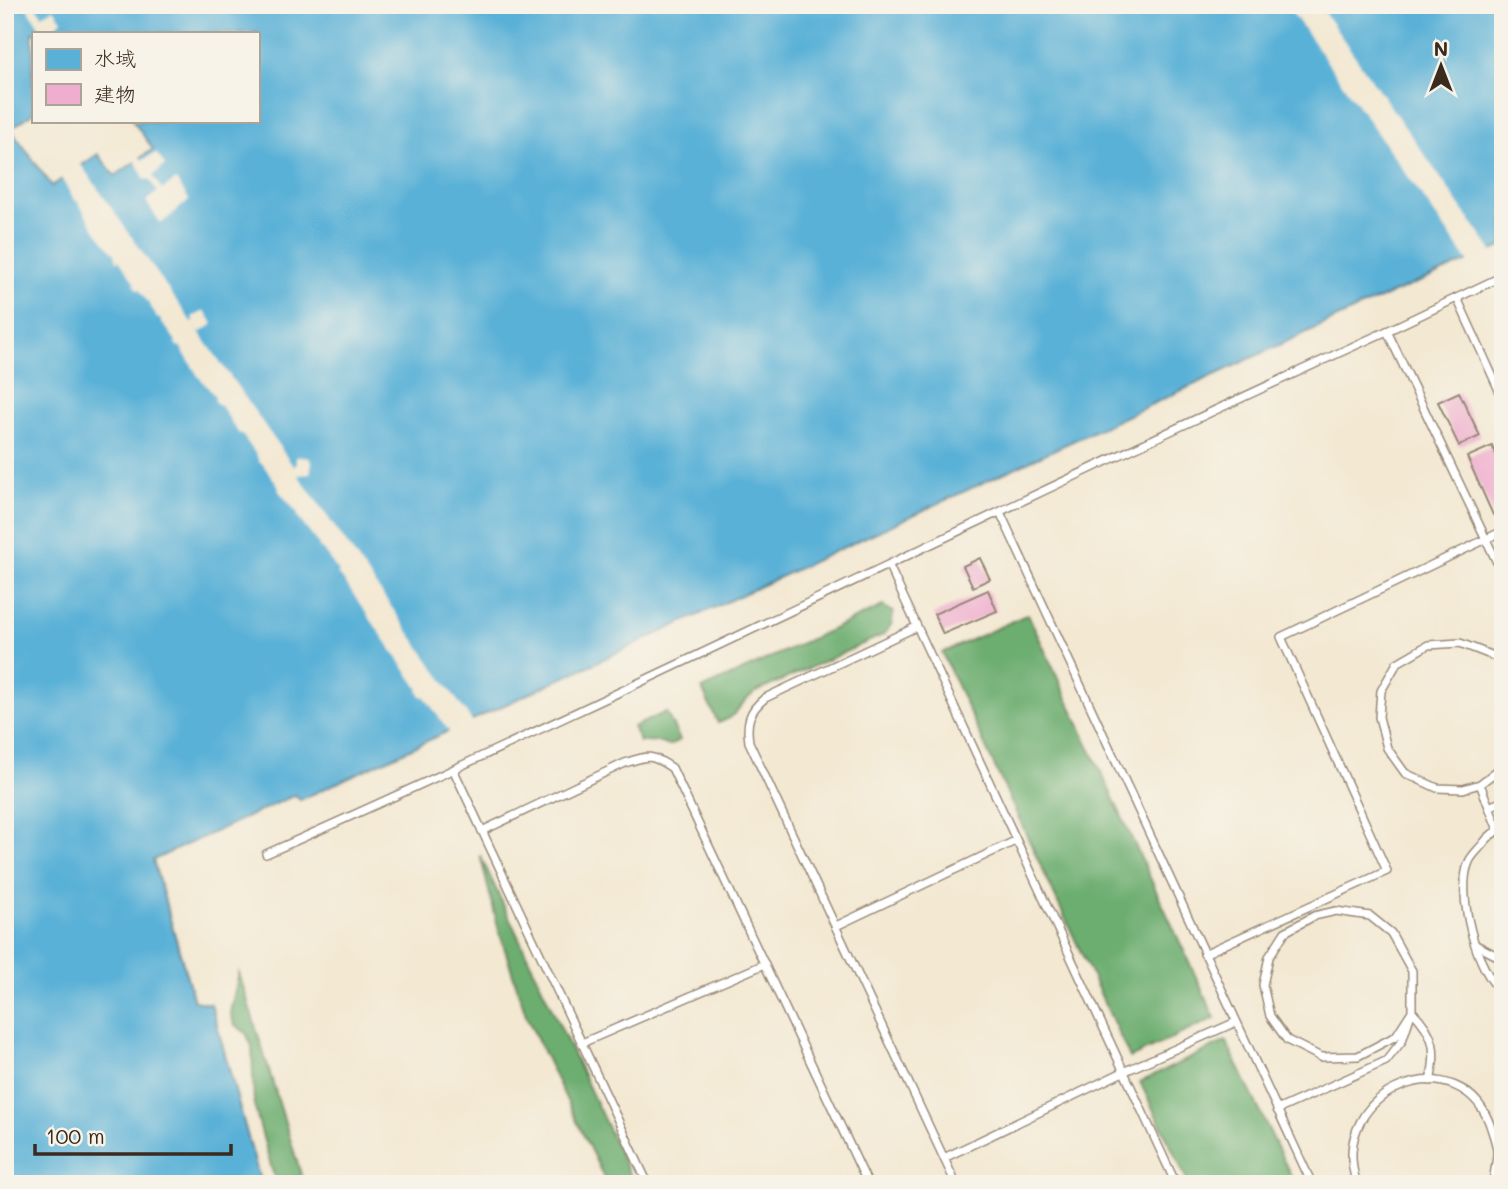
<svg xmlns="http://www.w3.org/2000/svg" width="1508" height="1189" font-family="Mali,'Klee One',sans-serif">
<style>
.forest{fill:#6cad70;stroke:#546c47;stroke-width:2}
.water{fill:#5ab1d7;stroke:#4a6e7a;stroke-width:2;fill-rule:evenodd}
.pier{fill:#f3e8d2}
.building{fill:#efaece}
.lines{fill:none;stroke-linecap:round;stroke-linejoin:round}
.service-casing{stroke:#978978;stroke-width:10}
.service{stroke:#fff;stroke-width:7}
</style>
<rect width="100%" height="100%" fill="#f7f3e8"/>
<filter id="ink" filterUnits="userSpaceOnUse"><feTurbulence type="fractalNoise" baseFrequency=".0143" numOctaves="2"/><feDisplacementMap in="SourceGraphic" scale="14" xChannelSelector="R" yChannelSelector="G"/><feConvolveMatrix kernelMatrix="1 2 1 2 8 2 1 2 1" color-interpolation-filters="sRGB"/></filter>
<filter id="wash" filterUnits="userSpaceOnUse"><feTurbulence type="fractalNoise" baseFrequency=".00686" numOctaves="4" result="noise"/><feDisplacementMap in="SourceGraphic" scale="28" xChannelSelector="R" yChannelSelector="G"/><feGaussianBlur stdDeviation="1.57" result="paint"/><feColorMatrix in="noise" values="0 0 0 0 0 0 0 0 0 0 0 0 0 0 0 0 0 1.4 0 .05"/><feComposite in="paint" operator="in"/></filter>
<g filter="url(#wash)">
<rect width="100%" height="100%" fill="#f3e8d2"/>
<g class="forest">
<path d="M 883,606 L 893,612 L 892,623 L 885,634 L 756,692 C 738,703 740,716 718,723 L 702,689 Z"/>
<polygon points="1028,614 1215,1018 1130,1058 942,653"/>
<polygon points="666,712 680,740 669,746 654,741 640,742 633,727"/>
<polygon points="480,855 634,1184 607,1184 527,1018 499,931"/>
<polygon points="239,973 304,1184 276,1184 254,1105 252,1046 246,1033 234,1024 230,1012"/>
<polygon points="1226,1041 1295,1184 1189,1184 1140,1082"/>
</g>
<path class="water" d="M 5,5 L 1503,5 L 1503,246 L 1361,307 L 300,800 L 295,795 L 153,860 L 194,1001 L 211,1004 L 261,1184 L 5,1184 ZM 33,33 L 257,33 L 257,121 L 133,121 L 153,149 L 115,176 L 98,154 L 52,186 L 11,129 L 33,113 Z"/>
<g class="pier">
<polygon points="25,5 35,5 42,15 54,9 62,20 52,30 54,33 44,33"/>
<polygon points="1287,5 1319,5 1494,254 1470,264"/>
<polygon points="156,153 165,165 153,176 162,190 176,180 189,200 163,222 160,222 147,203 147,200 158,192 149,179 145,180 134,158 138,155 142,160"/>
<polygon points="79,162 192,323 194,322 192,317 205,311 212,322 212,325 201,332 197,329 293,466 296,464 296,458 299,456 309,458 312,462 310,474 298,475 474,724 451,734 424,696 422,697 418,691 419,689 342,578 337,574 339,572 322,549 320,549 318,544 297,516 298,514 279,491 278,485 261,462 259,462 257,456 241,433 239,434 220,404 218,405 214,399 216,397 198,376 180,346 178,347 175,343 176,341 159,318 157,319 155,313 139,289 137,290 134,285 135,283 119,260 117,261 115,254 97,232 78,202 74,199 60,176"/>
</g>
<g id="blocks">
<g class="building">
<polygon points="1459,392 1480,436 1459,446 1438,402"/>
<polygon points="1492,446 1503,469 1503,511 1493,515 1467,457"/>
<polygon points="980,558 990,579 973,587 963,566"/>
<polygon points="988,590 997,611 943,634 934,614"/>
</g>
</g>
</g>
<g filter="url(#ink)">
<use href="#blocks" fill-opacity="0" stroke="#978978" stroke-width="2"/>
<g class="lines">
<g class="service-casing">
<g id="service">
<polyline points="1457,298 1503,399"/>
<polyline points="1387,331 1503,276"/>
<polyline points="1000,512 1312,1184"/>
<polyline points="889,566 1176,1184"/>
<path d="M 916,627 L 765,698 C 749,711 746,722 749,742 L 956,1184"/>
<polyline points="1503,669 1496,657 1460,643 1428,645 1397,663 1381,691 1379,717 1387,748 1405,773 1437,788 1463,789 1480,784 1503,766"/>
<polyline points="454,771 648,1184"/>
<polyline points="1480,784 1498,830"/>
<polyline points="1489,807 1503,801"/>
<path d="M 1503,829 C 1494,831 1487,838 1482,845 C 1478,850 1471,856 1469,862 C 1455,891 1477,975 1503,992"/>
<path d="M 482,831 L 625,763 C 649,755 651,754 672,768 L 868,1184"/>
<path d="M 266,854 C 643,687 1012,501 1387,331 L 1503,575"/>
<polyline points="836,926 1015,841"/>
<polyline points="1476,945 1503,959"/>
<polyline points="1204,954 1387,871 1281,637 1503,531"/>
<polyline points="582,1043 765,964"/>
<path d="M 1277,1110 L 1386,1061 L 1402,1041 L 1412,1011 L 1412,971 L 1391,933 L 1370,916 L 1336,911 L 1314,916 L 1285,932 L 1269,957 L 1263,985 L 1270,1016 L 1287,1040 L 1321,1057 L 1358,1056 L 1396,1036 L 1412,1011 C 1434,1033 1438,1050 1430,1081"/>
<polyline points="944,1158 1123,1072 1236,1022"/>
<path d="M 1357,1184 C 1324,1088 1465,1036 1492,1131 C 1494,1138 1497,1145 1497,1152 C 1497,1162 1494,1173 1493,1184"/>
</g>
</g>
<use href="#service" class="service"/>
</g>
</g>
<rect width="1508" height="1189" fill="none" stroke="#f7f3e8" stroke-width="28"/>
<rect x="32" y="32" width="228" height="91" fill="#f7f3e8" stroke="#aca397" stroke-width="2"/>
<rect x="46" y="49" width="35" height="21" fill="#5ab1d7" stroke="#aca397" stroke-width="2"/>
<text x="94" y="66" font-size="21" fill="#3b2a1e">水域</text>
<rect x="46" y="84" width="35" height="21" fill="#efaece" stroke="#aca397" stroke-width="2"/>
<text x="94" y="102" font-size="21" fill="#3b2a1e">建物</text>
<g transform="translate(1441 66)" stroke="#f7f3e8" stroke-width="5" paint-order="stroke">
<path d="M0-5L12 26L0 18L-12 26Z" fill="#3b2a1e"/>
<text y="-10" font-size="19" font-weight="bold" text-anchor="middle" fill="#3b2a1e">N</text>
</g>
<path d="M35 1144v10h196v-10" fill="none" stroke="#3b2a1e" stroke-width="3.5"/>
<text x="46" y="1144" font-size="21" fill="#3b2a1e" stroke="#f7f3e8" stroke-width="5" paint-order="stroke">100 m</text>
</svg>
